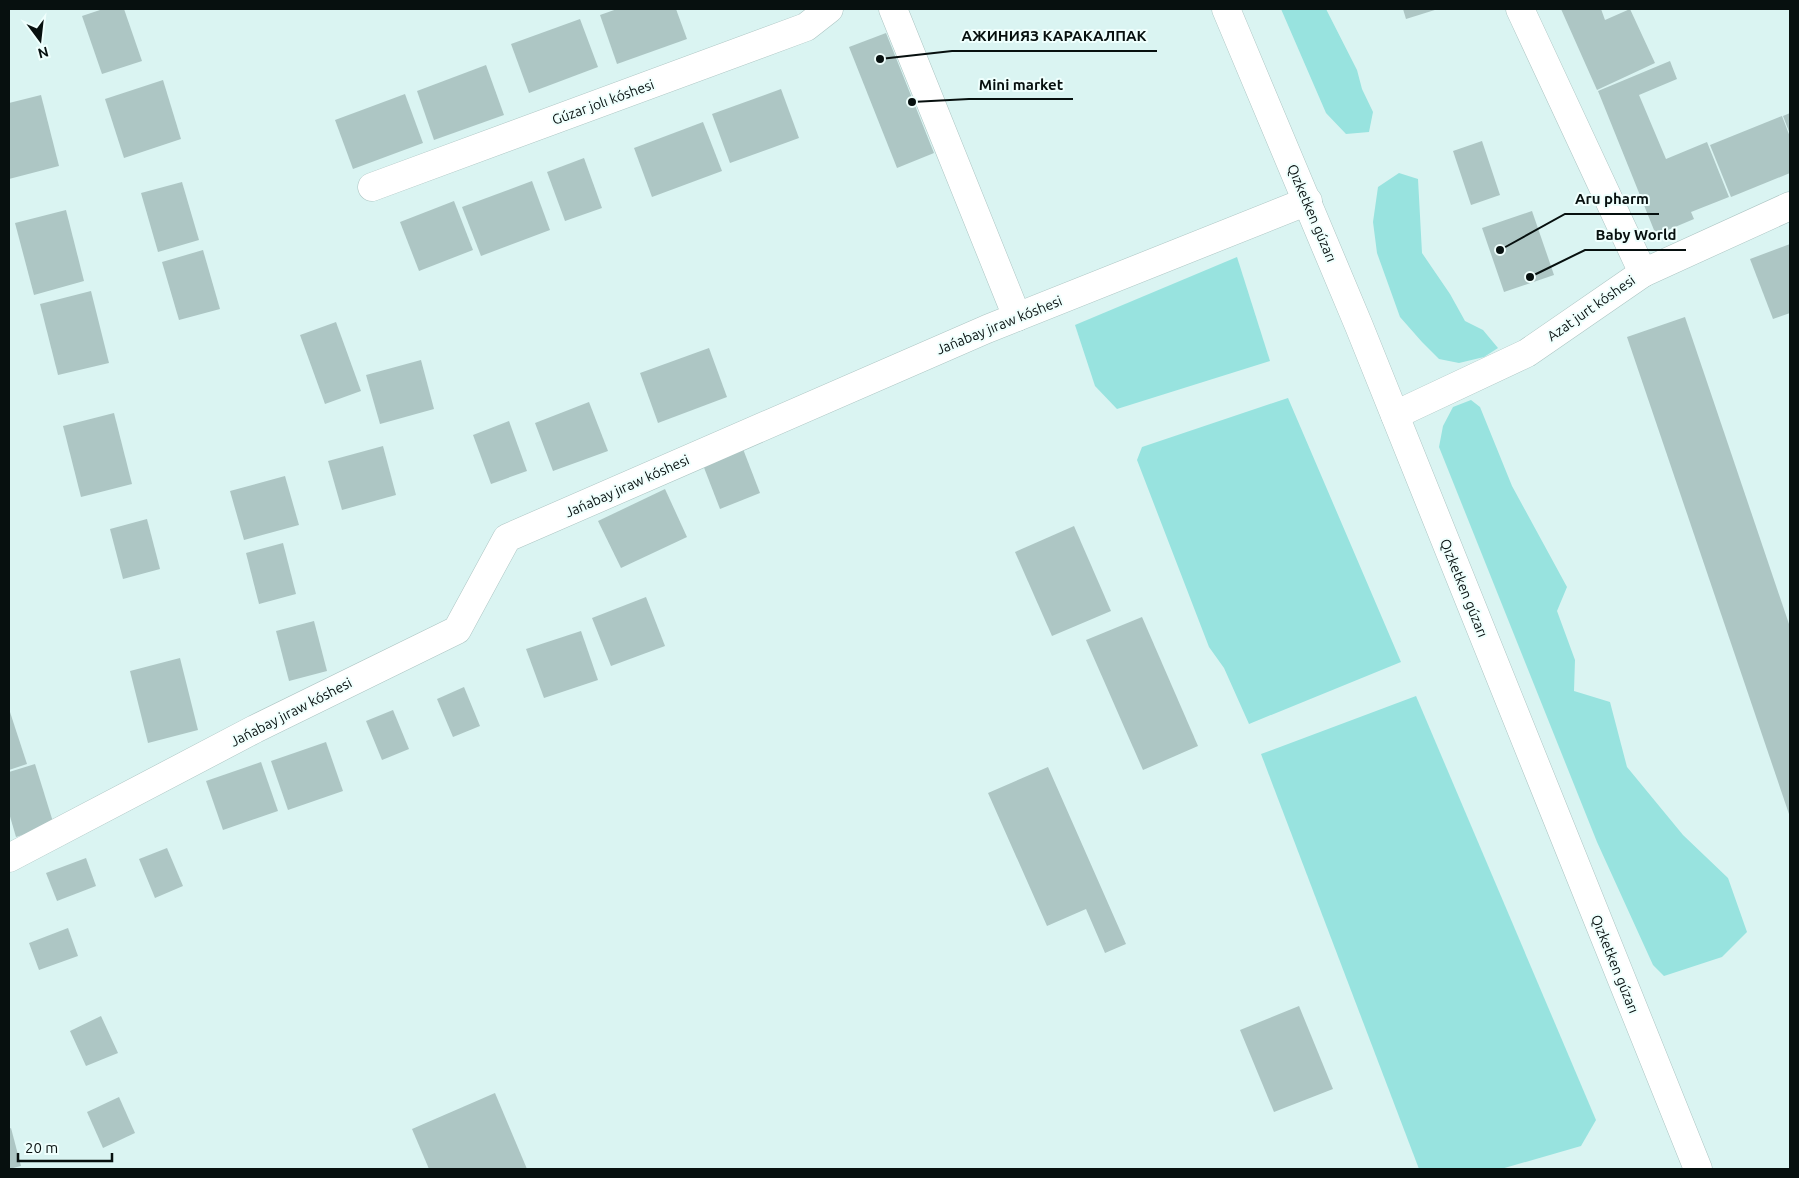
<svg xmlns="http://www.w3.org/2000/svg" width="1799" height="1178" font-family="Ubuntu,sans-serif">
<style>
.green{fill:#98e3df}
.building{fill:#adc6c4}
.lines{fill:none;stroke-linecap:round;stroke-linejoin:round}
.street-casing{stroke:#acc5c3;stroke-width:29}
.secondary-casing{stroke:#acc5c3;stroke-width:29}
.street{stroke:#fff;stroke-width:28}
.secondary{stroke:#fff;stroke-width:28}
.labels{text-anchor:middle;stroke-width:4;stroke-linejoin:round;paint-order:stroke}
.street-label{font-size:14px;fill:#07100f;stroke:#effffd}
.leader{fill:none;stroke:#07100f;stroke-width:2}
.callout-dot{fill:#07100f;stroke:#effffd;stroke-width:2}
.callout-label{font-size:15px;text-anchor:middle;font-weight:bold;fill:#07100f;stroke:#effffd;stroke-width:4;stroke-linejoin:round;paint-order:stroke}
</style>
<rect width="100%" height="100%" fill="#daf4f2"/>
<g class="green">
<polygon points="1281,9 1326,9 1357,70 1362,89 1373,112 1369,132 1346,134 1326,113"/>
<polygon points="1399,173 1418,179 1422,253 1450,294 1465,321 1483,330 1498,348 1484,357 1459,363 1439,359 1422,342 1400,317 1377,253 1373,222 1378,187"/>
<polygon points="1237,257 1270,361 1117,409 1095,386 1075,325"/>
<polygon points="1288,398 1401,662 1249,724 1224,668 1209,647 1137,460 1142,447"/>
<polygon points="1471,400 1480,407 1512,486 1567,587 1557,611 1575,660 1574,691 1610,702 1627,767 1683,835 1728,878 1747,932 1722,957 1664,976 1653,965 1597,842 1439,447 1443,426 1453,407"/>
<polygon points="1416,696 1596,1120 1581,1146 1501,1169 1419,1169 1261,754"/>
</g>
<g class="building">
<polygon points="103,9 124,9 142,61 102,74 82,16"/>
<polygon points="617,9 676,9 687,39 617,64 600,15"/>
<polygon points="1403,9 1438,9 1406,19"/>
<polygon points="1561,9 1601,9 1605,20 1630,9 1655,63 1597,90"/>
<polygon points="580,19 598,67 529,93 511,44"/>
<polygon points="886,33 934,153 897,168 849,47"/>
<polygon points="1670,61 1677,79 1639,95 1666,159 1707,142 1729,197 1691,212 1694,219 1656,235 1598,91"/>
<polygon points="486,65 504,115 434,140 417,91"/>
<polygon points="163,80 181,139 124,158 105,99"/>
<polygon points="781,89 799,138 730,163 712,114"/>
<polygon points="405,94 423,143 353,169 335,120"/>
<polygon points="41,95 59,166 9,179 9,103"/>
<polygon points="1790,113 1790,134 1783,116"/>
<polygon points="1782,116 1790,137 1790,173 1731,197 1710,145"/>
<polygon points="703,122 722,171 652,197 634,148"/>
<polygon points="1482,141 1500,195 1471,205 1453,151"/>
<polygon points="584,158 602,208 565,221 547,172"/>
<polygon points="532,181 550,230 481,256 462,207"/>
<polygon points="182,182 199,240 158,252 141,193"/>
<polygon points="454,201 473,250 419,271 400,222"/>
<polygon points="66,210 84,281 34,295 15,223"/>
<polygon points="1532,211 1554,275 1504,292 1482,228"/>
<polygon points="1790,244 1790,313 1773,319 1750,259"/>
<polygon points="203,250 220,309 179,320 162,262"/>
<polygon points="91,291 109,363 58,375 40,304"/>
<polygon points="1685,317 1790,627 1790,817 1627,337"/>
<polygon points="336,322 361,391 325,404 300,335"/>
<polygon points="709,348 727,397 658,423 640,373"/>
<polygon points="421,360 434,409 380,424 366,375"/>
<polygon points="589,402 608,451 553,471 535,423"/>
<polygon points="114,413 132,484 81,497 63,426"/>
<polygon points="509,421 527,471 491,484 473,435"/>
<polygon points="383,446 396,495 342,510 328,461"/>
<polygon points="743,449 760,493 720,509 703,465"/>
<polygon points="285,476 299,525 244,540 230,491"/>
<polygon points="665,489 687,537 621,568 598,521"/>
<polygon points="147,519 160,569 123,579 110,529"/>
<polygon points="1074,526 1111,611 1052,636 1015,552"/>
<polygon points="283,543 296,594 259,604 246,553"/>
<polygon points="646,597 665,646 611,666 592,618"/>
<polygon points="1142,617 1198,746 1143,770 1086,640"/>
<polygon points="314,621 327,671 289,681 276,631"/>
<polygon points="581,631 598,680 544,698 526,649"/>
<polygon points="180,658 198,730 148,743 130,671"/>
<polygon points="464,687 480,726 453,737 437,699"/>
<polygon points="9,709 27,764 9,770"/>
<polygon points="393,710 409,749 382,760 366,721"/>
<polygon points="326,742 343,791 288,810 271,761"/>
<polygon points="261,762 278,811 223,830 206,781"/>
<polygon points="35,764 54,825 16,837 9,813 9,772"/>
<polygon points="1048,767 1126,944 1105,953 1086,909 1047,926 988,793"/>
<polygon points="167,848 183,886 155,898 139,859"/>
<polygon points="86,858 96,886 57,901 46,873"/>
<polygon points="68,928 78,956 39,970 29,943"/>
<polygon points="1299,1006 1333,1089 1274,1112 1240,1030"/>
<polygon points="101,1016 118,1053 86,1066 70,1031"/>
<polygon points="495,1093 527,1169 429,1169 412,1129"/>
<polygon points="119,1097 135,1133 103,1148 87,1112"/>
<polygon points="11,1128 21,1166 9,1169 9,1129"/>
</g>
<g class="lines">
<g class="street-casing">
<g id="street">
<polyline points="893,9 1017,317"/>
<polyline points="1520,9 1643,273"/>
<polyline points="372,187 806,27 829,9"/>
<polyline points="1395,415 1527,353 1643,273 1790,206"/>
<polyline points="9,858 255,729 457,630 507,538 987,329 1308,201"/>
</g>
</g>
<g class="secondary-casing">
<polyline id="secondary" points="1226,9 1359,326 1698,1169"/>
</g>
<use href="#street" class="street"/>
<use href="#secondary" class="secondary"/>
</g>
<g class="labels">
<g class="street-label">
<text transform="translate(603 102) rotate(-20)" y="5">Gúzar jolı kóshesi</text>
<text transform="translate(1312 213) rotate(67)" y="5">Qızketken gúzarı</text>
<text transform="translate(1591 308) rotate(-35)" y="5">Azat jurt kóshesi</text>
<text transform="translate(999 325) rotate(-22)" y="5">Jańabay jıraw kóshesi</text>
<text transform="translate(627 486) rotate(-24)" y="5">Jańabay jıraw kóshesi</text>
<text transform="translate(1464 588) rotate(68)" y="5">Qızketken gúzarı</text>
<text transform="translate(291 712) rotate(-27)" y="5">Jańabay jıraw kóshesi</text>
<text transform="translate(1615 964) rotate(68)" y="5">Qızketken gúzarı</text>
</g>
</g>
<path class="leader" d="M880 59L952 51H1157M912 102L969 99H1073M1500 250L1565 214H1659M1530 277L1585 250H1686"/>
<g class="callout-dot">
<circle cx="880" cy="59" r="5"/>
<circle cx="912" cy="102" r="5"/>
<circle cx="1500" cy="250" r="5"/>
<circle cx="1530" cy="277" r="5"/>
</g>
<g class="callout-label">
<text x="1054" y="41">АЖИНИЯЗ КАРАКАЛПАК</text>
<text x="1021" y="90">Mini market</text>
<text x="1612" y="204">Aru pharm</text>
<text x="1636" y="240">Baby World</text>
</g>
<rect width="1799" height="1178" fill="none" stroke="#07100f" stroke-width="20"/>
<g transform="translate(40 40) rotate(165)" stroke="#effffd" stroke-width="4" paint-order="stroke">
<path d="M0-4L9 19L0 12L-9 19Z" fill="#07100f"/>
<text y="-8" font-size="14" font-weight="bold" text-anchor="middle" fill="#07100f">N</text>
</g>
<path d="M18 1153v8h94v-8" fill="none" stroke="#07100f" stroke-width="2.5"/>
<text x="25" y="1153" font-size="15" fill="#07100f" stroke="#effffd" stroke-width="4" paint-order="stroke">20 m</text>
</svg>
